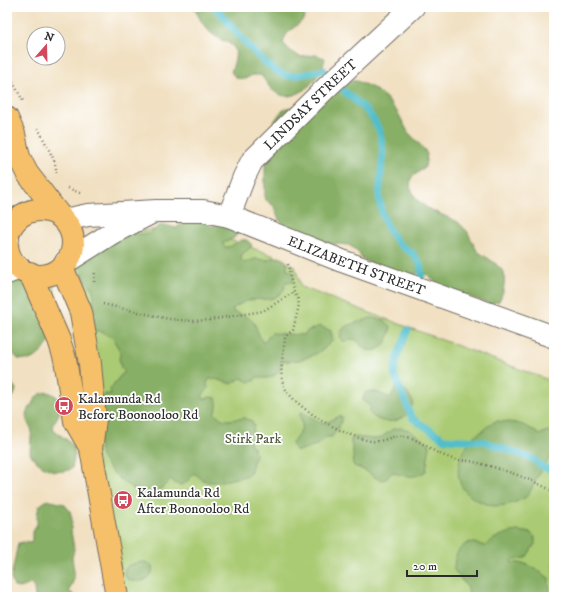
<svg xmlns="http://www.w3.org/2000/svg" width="561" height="604" font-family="'IM FELL DW Pica',serif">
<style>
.green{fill:#aacb73;stroke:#6a7b4f}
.forest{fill:#87af65;stroke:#596d48}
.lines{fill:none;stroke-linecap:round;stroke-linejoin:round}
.stream{stroke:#51beca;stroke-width:7}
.minor-casing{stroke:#706a60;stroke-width:24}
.tertiary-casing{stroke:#706a60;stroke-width:24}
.primary-casing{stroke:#706a60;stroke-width:24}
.path{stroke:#706a60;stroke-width:2.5;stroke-dasharray:1 3;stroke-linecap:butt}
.minor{stroke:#fff;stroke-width:22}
.tertiary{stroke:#fff;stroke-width:22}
.primary{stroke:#f6c06b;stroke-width:22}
.labels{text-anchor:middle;stroke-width:3.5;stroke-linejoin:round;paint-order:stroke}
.street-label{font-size:14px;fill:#2b2b2b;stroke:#fff}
.poi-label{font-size:14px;fill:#2b2b2b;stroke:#fff;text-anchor:start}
.park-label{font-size:14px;fill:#515b41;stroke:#fff}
</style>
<rect width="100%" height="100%" fill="#fff"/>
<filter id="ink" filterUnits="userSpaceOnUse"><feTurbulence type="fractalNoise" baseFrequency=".025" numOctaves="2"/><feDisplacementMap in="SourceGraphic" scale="8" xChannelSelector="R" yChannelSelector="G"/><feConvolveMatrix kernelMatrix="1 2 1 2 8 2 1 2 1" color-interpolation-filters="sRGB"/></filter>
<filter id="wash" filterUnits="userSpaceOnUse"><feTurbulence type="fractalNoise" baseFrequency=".012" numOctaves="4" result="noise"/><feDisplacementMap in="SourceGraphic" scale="16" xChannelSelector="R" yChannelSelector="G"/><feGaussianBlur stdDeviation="0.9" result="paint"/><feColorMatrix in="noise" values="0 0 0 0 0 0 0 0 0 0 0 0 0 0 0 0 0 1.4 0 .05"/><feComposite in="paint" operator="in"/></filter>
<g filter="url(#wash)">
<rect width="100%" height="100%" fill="#f1e0c1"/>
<polygon class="green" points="165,229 216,235 272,255 295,266 301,287 554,382 554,597 117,597 66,262 112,233"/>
<g class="forest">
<path d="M 194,7 L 306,7 C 308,27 287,24 283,43 L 291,51 L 300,57 L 316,55 L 325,58 C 323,77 295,107 275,92 C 269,88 265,80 261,75 L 252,75 L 245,79 L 236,78 L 231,72 C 244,37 226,48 209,31 C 202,24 198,15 194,7 Z"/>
<path d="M 341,80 L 357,81 L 373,88 L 386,98 L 398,113 L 408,132 L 424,149 L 427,154 L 425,167 L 411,178 L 410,187 L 416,199 L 427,208 L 458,222 L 467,231 L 477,251 L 495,263 L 504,272 C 505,283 504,292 499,301 L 490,304 L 439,286 L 428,275 L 422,271 L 417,273 L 411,280 L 362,259 L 359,252 L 349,245 L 314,242 L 290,230 L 280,221 L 276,213 L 274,206 L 265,199 L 265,166 L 270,129 L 274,122 L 280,113 L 286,108 L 301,106 Z"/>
<path d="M 186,220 L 208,220 L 210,227 L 220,222 L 239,231 L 234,238 L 223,243 L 224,247 L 229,247 C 237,244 245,233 252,246 L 249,249 L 242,254 L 241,260 L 244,263 L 255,259 L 268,260 L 272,258 L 279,257 L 284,259 L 287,263 L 287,270 L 293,272 L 294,277 L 293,282 L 286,282 L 284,284 L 285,287 C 277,303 264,298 251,300 C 244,301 239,305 233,308 L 233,312 C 259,319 252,323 263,343 L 271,333 L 304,335 L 307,331 L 320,326 L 331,331 L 333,339 C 324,353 300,363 283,361 C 281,374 271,381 257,377 L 254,381 L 249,382 L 241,378 L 232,384 L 215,379 L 209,379 L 207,384 L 208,389 L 202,396 L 205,399 L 210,397 L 216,398 C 218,404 218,407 214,413 L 222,419 L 229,420 L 244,418 L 252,421 L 254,426 L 250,443 L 254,448 L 255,455 L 250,474 C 243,477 218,483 210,482 C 204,482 199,477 194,473 C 188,481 181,492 171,479 L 162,488 C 156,490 148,493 141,492 C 129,490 100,463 100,452 C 98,435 102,416 103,399 L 105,394 L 111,394 L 110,389 L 120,376 L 125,372 L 121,368 L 119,358 C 123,351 115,345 113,338 L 102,332 L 94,330 L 87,320 L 94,300 L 94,295 L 92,288 L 85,280 L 83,272 L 77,265 L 128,234 L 149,234 L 159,226 L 165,225 L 176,228 Z"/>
<polygon points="38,271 45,272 54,282 55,289 51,300 54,335 43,351 36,357 29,360 18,359 12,352 7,356 7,275"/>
<path d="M 371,318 L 384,320 L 391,326 C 390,339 381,356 365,349 C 360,346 358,339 353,339 C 350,339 347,341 343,341 L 341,338 L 340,333 L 346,326 Z"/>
<polygon points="7,377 16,389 14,396 7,399"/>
<path d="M 396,387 L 403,388 L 413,401 C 412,422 381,429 369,412 L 371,407 L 363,401 L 363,398 L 366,392 L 376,392 L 391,398 Z"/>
<path d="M 48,392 C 67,399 62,411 53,424 L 54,431 C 73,444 78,444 72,468 C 58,477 38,467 30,453 L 31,437 L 32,430 C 25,420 25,415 32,404 C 36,396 39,393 48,392 Z"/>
<path d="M 302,412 L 322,423 L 328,422 L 339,416 L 342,417 L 341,423 L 332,437 L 326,437 L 319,444 L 298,451 L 294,449 L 292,443 C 296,438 303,430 302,424 C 301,419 299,418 300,413 Z"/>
<path d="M 497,421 C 512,422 527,423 539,435 L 547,431 L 554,432 L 554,453 C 546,462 541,471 535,481 C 533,485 531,491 528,495 C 524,500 513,503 506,505 C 492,507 490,506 477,500 C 449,487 456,455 474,436 C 477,434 480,433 482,431 C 488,426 490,423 497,421 Z"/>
<path d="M 401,428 L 410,430 L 430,445 L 426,471 C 415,479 405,477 392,472 C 383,487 376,477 366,471 C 362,469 358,468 354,466 C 351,461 354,458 353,453 C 353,447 350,445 351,439 L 355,437 L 374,439 L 380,438 L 393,429 Z"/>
<polygon points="47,500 64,504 70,511 72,519 71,531 74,549 72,558 74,571 74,579 69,591 76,597 35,597 34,588 31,584 20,588 14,587 11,578 18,543 24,542 29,543 32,542 32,534 37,524 37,516 39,506"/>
<path d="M 518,531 L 531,533 L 535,537 L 535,544 L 526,558 L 514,559 L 511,562 L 526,564 L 533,567 L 549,578 L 550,597 L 469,597 L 468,588 L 454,570 C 454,556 457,548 470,542 L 485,546 C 494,537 505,533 518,531 Z"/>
<path d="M 142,562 C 162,562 151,590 127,579 L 124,574 L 125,569 L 129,565 Z"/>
</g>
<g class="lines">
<g class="stream">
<path d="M 215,7 C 229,23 269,76 290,76 C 300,76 313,72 324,70"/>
<polyline points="344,91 366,110 374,120 380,132 383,151 379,198 382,214 389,231 400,245 412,253 420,263 422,276"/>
<polyline points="408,330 397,357 394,374 412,418 444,439 483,441 533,459 543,467 554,471"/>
</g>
</g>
</g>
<g filter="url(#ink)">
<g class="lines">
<g class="minor-casing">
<g id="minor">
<path id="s1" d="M 229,216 L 244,177 L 252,161 L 328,86 L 413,7"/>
<path id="s2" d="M 64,220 L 88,215 L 156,211 L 203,211 L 229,216 L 342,261 L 554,337"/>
<polyline points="66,262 112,233 149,214"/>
</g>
</g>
<g class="tertiary-casing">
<g id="tertiary">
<polyline points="7,239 8,239"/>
<polyline points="7,273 20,268"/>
</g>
</g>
<g class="primary-casing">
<g id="primary">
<polyline points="7,118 14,134 19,157 27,173 60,216"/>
<circle cx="40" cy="243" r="33"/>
<polyline points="62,267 81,312 90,364 95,419 91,449"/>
<polyline points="30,273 59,340 65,359 75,421 91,449 117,597"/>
</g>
</g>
<g class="path">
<polyline points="7,83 12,80 23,101"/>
<polyline points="38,128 54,160 57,173"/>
<polyline points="68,188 80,193"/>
<path d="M 288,264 L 290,276 L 294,292 L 298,299 L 299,305 L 293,330 L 285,337 C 284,352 279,369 283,383 C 289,406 349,439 372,441 C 384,443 392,434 404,436 C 416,438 426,446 436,452 C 441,455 446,456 450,458 C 458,461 467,460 474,462 C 500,468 532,479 554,492"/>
<polyline points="94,282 95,271"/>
<polyline points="103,304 169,319 192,321 209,320 263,311 294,292"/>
</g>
<use href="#minor" class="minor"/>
<use href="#tertiary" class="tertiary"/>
<use href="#primary" class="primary"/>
</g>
</g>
<defs>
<g id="bus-disc" transform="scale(1)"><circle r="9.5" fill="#d1495b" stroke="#fff"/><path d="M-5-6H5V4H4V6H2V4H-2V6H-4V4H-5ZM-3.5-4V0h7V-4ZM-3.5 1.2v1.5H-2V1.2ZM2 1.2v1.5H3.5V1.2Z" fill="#fff"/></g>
</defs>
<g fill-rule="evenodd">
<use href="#bus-disc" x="64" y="406"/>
<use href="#bus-disc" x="123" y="500"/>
</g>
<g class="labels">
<g class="street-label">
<text dy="5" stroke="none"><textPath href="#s1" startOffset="141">LINDSAY STREET</textPath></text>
<text dy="5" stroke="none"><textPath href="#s2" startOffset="303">ELIZABETH STREET</textPath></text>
</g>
<g class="poi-label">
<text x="78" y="403">Kalamunda Rd<tspan x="78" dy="16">Before Boonooloo Rd</tspan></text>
<text x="137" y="497">Kalamunda Rd<tspan x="137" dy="16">After Boonooloo Rd</tspan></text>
</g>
<g class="park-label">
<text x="253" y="443">Stirk Park</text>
</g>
</g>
<rect width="561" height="604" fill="none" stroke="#fff" stroke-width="24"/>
<g transform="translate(46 46) rotate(20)"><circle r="19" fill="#ffffff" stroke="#aaaaaa"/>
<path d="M0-3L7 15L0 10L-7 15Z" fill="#d1495b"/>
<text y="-6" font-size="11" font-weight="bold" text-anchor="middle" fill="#2b2b2b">N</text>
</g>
<path d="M407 570v6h70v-6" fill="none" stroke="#2b2b2b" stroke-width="2"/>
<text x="413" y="570" font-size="12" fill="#2b2b2b" stroke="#ffffff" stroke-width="3" paint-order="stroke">20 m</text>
</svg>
